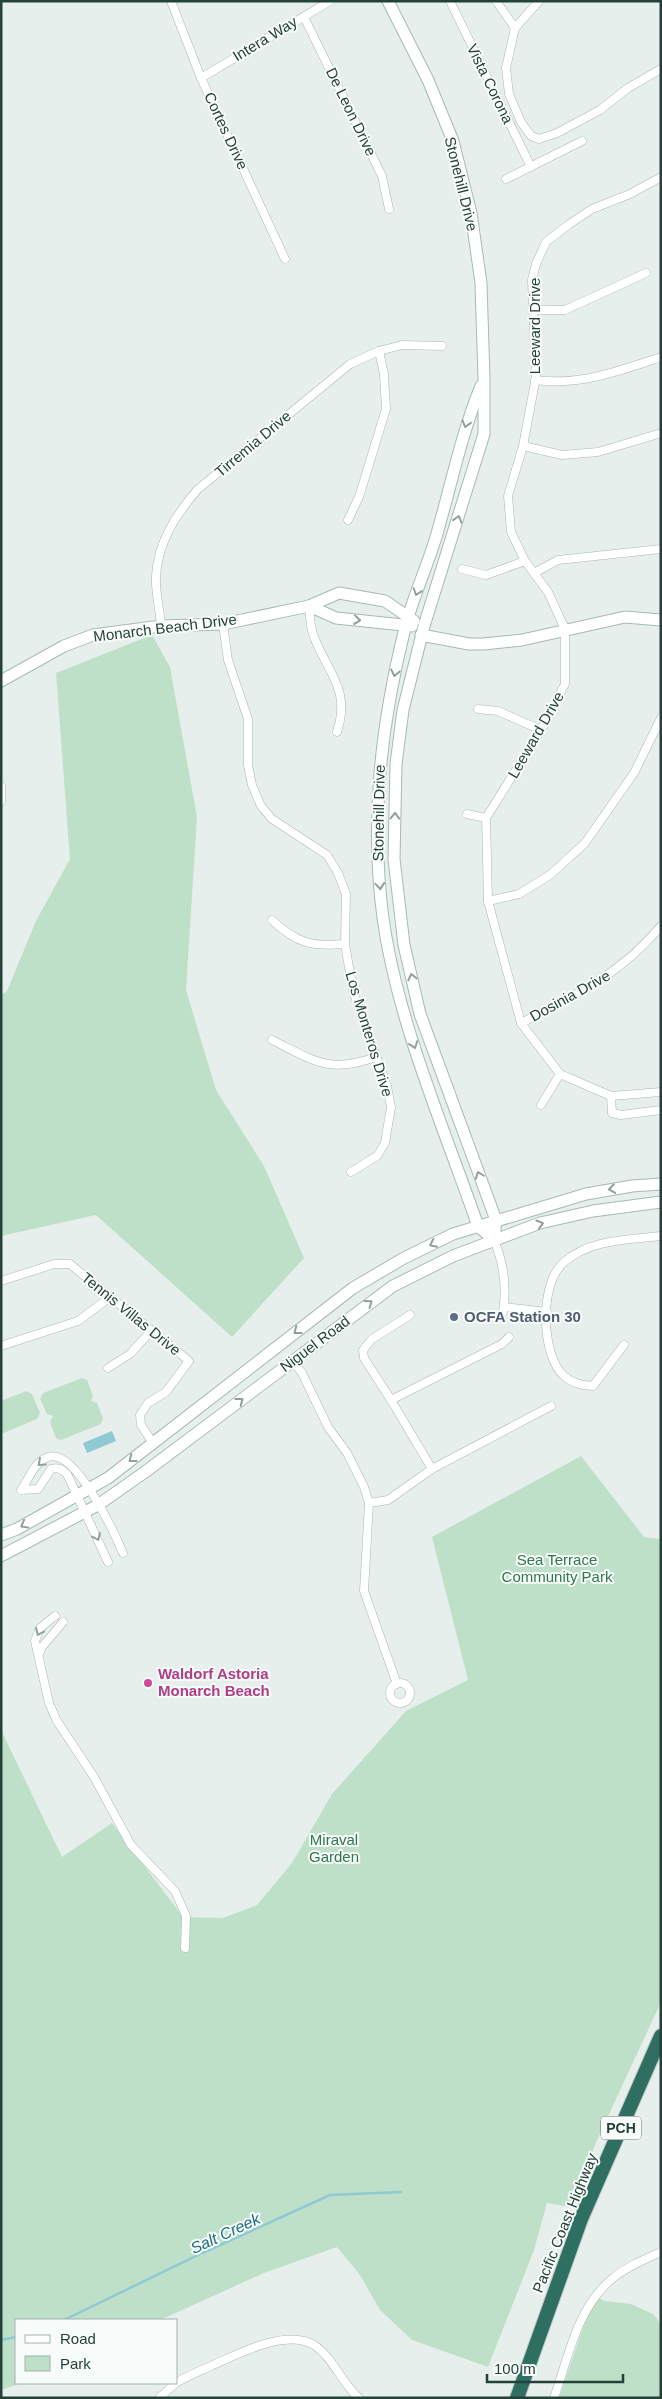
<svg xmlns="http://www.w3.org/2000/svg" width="662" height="2399" font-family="Helvetica,sans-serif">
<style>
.green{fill:#bfe0c8}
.water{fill:#8ec9d4}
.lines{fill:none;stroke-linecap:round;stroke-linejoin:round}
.stream{stroke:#8ec9d4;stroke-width:2.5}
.street-casing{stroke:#a8b8b2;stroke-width:9}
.secondary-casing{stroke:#a4bbb3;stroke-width:13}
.highway-casing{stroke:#c2cac8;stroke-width:16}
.street{stroke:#fff;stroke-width:8}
.secondary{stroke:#fff;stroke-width:11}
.highway{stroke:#2f6f62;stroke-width:14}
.oneway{stroke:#92a09c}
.service-dot{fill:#5c6f8a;stroke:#f7fbf9;stroke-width:2}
.hotel-dot{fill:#d1479c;stroke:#f7fbf9;stroke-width:2}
.labels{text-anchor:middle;stroke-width:4;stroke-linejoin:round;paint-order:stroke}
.shield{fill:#f7fbf9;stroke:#637a73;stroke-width:1}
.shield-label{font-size:14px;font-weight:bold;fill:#24423a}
.street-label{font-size:15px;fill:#24423a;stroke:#f7fbf9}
.service-label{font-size:15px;font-weight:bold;fill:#4e5e75;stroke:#f7fbf9;text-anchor:start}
.park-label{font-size:15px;fill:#2d7a4b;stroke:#f7fbf9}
.hotel-label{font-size:15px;font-weight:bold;fill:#b23c85;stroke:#f7fbf9;text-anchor:start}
.water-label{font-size:16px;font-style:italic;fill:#1c6f80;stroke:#f7fbf9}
</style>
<rect width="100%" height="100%" fill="#e6efeb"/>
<g class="green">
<polygon points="152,635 170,667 197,817 186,990 216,1090 264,1166 304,1258 232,1337 96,1215 1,1236 1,995 7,991 36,921 70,859 56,673"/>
<polygon points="82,1378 87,1380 93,1396 91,1401 97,1403 103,1418 101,1424 61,1440 56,1438 50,1422 53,1416 47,1414 40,1399 43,1393"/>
<polygon points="26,1391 32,1394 40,1413 37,1419 1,1434 1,1401"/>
<polygon points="581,1456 644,1537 661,1539 661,2002 597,2140 571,2207 547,2203 534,2250 488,2367 412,2340 380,2310 360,2275 337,2247 264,2273 160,2320 16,2320 16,2383 21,2383 1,2390 1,1730 62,1857 112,1823 183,1917 223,1918 257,1905 292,1863 332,1794 406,1711 468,1680 432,1537"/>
<polygon points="594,2296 605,2301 631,2304 653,2314 661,2324 661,2398 559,2398"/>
</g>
<polygon class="water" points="112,1431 116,1441 87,1453 83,1443"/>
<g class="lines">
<g class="stream">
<polyline points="64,2320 198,2255 330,2195 401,2192"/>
<polyline points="1,2340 16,2337"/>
</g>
<g class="street-casing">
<g id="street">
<polyline points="171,1 201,78 285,259"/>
<polyline points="450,1 531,167"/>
<polyline points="496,1 515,28"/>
<polyline points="539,1 515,28 506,68 509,94 521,122 531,136 539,139 557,133 600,110 628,88 661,69"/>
<polyline points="304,17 382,176 389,209"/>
<polyline points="201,78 330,1"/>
<polyline points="661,177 630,194 592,209 568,225 546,242 536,264 532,280 536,377 523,446 508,496 511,532 525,561 548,592 565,629 565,684 541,730 486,818 488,901 521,1023 560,1074 611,1096 661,1092"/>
<polyline points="506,179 582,141"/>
<polyline points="534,310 565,310 646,273"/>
<path d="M 535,380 C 580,386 619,371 661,357"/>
<polyline points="523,446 562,455 598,452 661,433"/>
<polyline points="348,520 359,497 386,409 384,374 379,351"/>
<polyline points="462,569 486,575 525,561"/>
<polyline points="534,573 558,560 661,549"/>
<path d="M 309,606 C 310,615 310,628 314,637 C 328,673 351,690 337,732"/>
<polyline points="223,624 228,660 248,719 248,765 252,785 261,806 272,819 327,855 338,873 346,894 345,944 353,991 387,1086 391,1107 385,1143 377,1156 351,1172"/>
<path d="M 161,626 C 160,610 155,592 156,576 C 158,542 176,515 197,490 L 350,364 L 379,351 L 402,345 L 442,346"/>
<polyline points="478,709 498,711 541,730"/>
<polyline points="1,786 1,801"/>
<polyline points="467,814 486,818"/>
<polyline points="488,901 519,894 550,875 585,843 634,773 661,718"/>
<path d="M 272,920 C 296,943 312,947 345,944"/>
<path d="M 521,1023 C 575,996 621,974 661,926"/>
<path d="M 272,1040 C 315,1061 328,1074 376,1057"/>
<polyline points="611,1096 612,1113 621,1115 661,1110"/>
<polyline points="541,1105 560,1074"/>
<path d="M 494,1240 C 504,1264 507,1287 503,1312"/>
<polyline points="1,1281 54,1264 70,1264 189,1361 166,1392 148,1403 140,1415 141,1425 153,1443"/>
<polyline points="504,1307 547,1312"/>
<path d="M 624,1345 L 593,1386 C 582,1385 573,1384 564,1376 C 541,1355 539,1285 563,1263 C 590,1239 627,1240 661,1236"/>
<polyline points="1,1346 78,1321 109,1298"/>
<polyline points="292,1360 302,1373 328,1427 347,1453 364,1487 369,1503 364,1591 397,1684"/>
<polyline points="108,1368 130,1354 151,1331"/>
<polyline points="391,1400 364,1358 363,1350 372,1339 410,1315"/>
<polyline points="432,1469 391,1400 502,1344 509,1337"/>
<polyline points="369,1503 388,1500 432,1469 551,1406"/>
<path d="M 108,1562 L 67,1474 C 62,1469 58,1467 51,1469 L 38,1489 L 21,1490 C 29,1479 34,1462 48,1457 C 75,1447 114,1532 123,1553"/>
<polyline points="55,1616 40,1628 35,1641 49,1703 57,1721 94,1777 131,1845 175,1891 186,1916 185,1948"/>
<polyline points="39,1654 42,1647 63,1622"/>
<circle cx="400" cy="1693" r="10"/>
<path d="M 176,2383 C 187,2376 200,2371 211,2366 C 238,2354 286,2328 314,2345 C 334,2358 341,2383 359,2398"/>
<polyline points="159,2398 176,2383"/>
<path d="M 554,2398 C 569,2356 577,2307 613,2278 C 626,2267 645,2259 661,2252"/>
</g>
</g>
<g class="secondary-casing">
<g id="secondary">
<polyline points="388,1 428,80 453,141 471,213 481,283 484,379 484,434 424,626 403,710 396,764 394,859 404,945 420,1014 496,1220 494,1240"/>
<path d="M 481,386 C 461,435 451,486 436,537 C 427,567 413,597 405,628 C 381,724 370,819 383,918 C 397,1020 444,1128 478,1226 L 494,1240"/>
<polyline points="309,606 336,618 412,626"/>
<polyline points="421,635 469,644 484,644 522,640 625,617 661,620"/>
<polyline points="1,681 64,646 93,635 161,626 223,624 309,606 339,593 385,601 414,621"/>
<polyline points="1,1535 17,1529 108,1478 353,1288 404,1258 453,1234 586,1194 632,1186 661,1184"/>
<polyline points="1,1556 98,1505 145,1472 393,1286 453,1256 540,1223 593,1211 661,1202"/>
</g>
</g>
<g class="highway-casing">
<polyline id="highway" points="517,2398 581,2219 661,2036"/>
</g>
<use href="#street" class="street"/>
<use href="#secondary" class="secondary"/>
<use href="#highway" class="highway"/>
</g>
<defs><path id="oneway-chevron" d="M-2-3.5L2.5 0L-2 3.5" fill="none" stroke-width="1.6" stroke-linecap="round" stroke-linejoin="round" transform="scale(1.25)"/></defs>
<g class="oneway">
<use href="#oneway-chevron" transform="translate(466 424) rotate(107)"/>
<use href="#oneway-chevron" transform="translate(458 519) rotate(-73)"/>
<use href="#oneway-chevron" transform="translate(417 592) rotate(109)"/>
<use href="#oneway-chevron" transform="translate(357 620) rotate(6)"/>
<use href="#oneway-chevron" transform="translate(395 673) rotate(102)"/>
<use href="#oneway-chevron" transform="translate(395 816) rotate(-89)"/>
<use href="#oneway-chevron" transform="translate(380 886) rotate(85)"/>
<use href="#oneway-chevron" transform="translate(412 977) rotate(-103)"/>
<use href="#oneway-chevron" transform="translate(414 1045) rotate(70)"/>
<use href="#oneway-chevron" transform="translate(479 1175) rotate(-111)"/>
<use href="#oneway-chevron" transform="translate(612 1189) rotate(171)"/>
<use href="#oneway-chevron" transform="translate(540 1224) rotate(-17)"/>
<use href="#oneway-chevron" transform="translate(433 1244) rotate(154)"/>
<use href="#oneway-chevron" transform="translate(369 1303) rotate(-36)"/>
<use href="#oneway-chevron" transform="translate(297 1331) rotate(142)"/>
<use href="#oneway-chevron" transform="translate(240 1401) rotate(-37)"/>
<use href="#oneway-chevron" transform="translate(132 1459) rotate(142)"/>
<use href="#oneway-chevron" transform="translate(41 1463) rotate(138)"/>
<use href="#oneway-chevron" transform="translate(24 1525) rotate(151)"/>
<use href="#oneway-chevron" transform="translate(97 1537) rotate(65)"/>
<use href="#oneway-chevron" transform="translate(39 1632) rotate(115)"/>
</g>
<circle class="service-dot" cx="454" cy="1317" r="5"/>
<circle class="hotel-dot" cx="148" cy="1683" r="5"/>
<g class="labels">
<rect class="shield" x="601" y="2116.5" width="40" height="23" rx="4"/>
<g class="shield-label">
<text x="621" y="2133">PCH</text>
</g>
<g class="street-label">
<text transform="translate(265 39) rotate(-31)" y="5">Intera Way</text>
<text transform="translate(490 84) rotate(64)" y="5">Vista Corona</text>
<text transform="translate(351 112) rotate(64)" y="5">De Leon Drive</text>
<text transform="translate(226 131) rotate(65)" y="5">Cortes Drive</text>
<text transform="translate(461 184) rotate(76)" y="5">Stonehill Drive</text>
<text transform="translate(535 326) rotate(-90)" y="5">Leeward Drive</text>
<text transform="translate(253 444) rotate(-40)" y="5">Tirremia Drive</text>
<text transform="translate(165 628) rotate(-7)" y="5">Monarch Beach Drive</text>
<text transform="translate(536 735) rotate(-60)" y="5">Leeward Drive</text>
<text transform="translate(379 813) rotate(-89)" y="5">Stonehill Drive</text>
<text transform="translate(570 996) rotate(-29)" y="5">Dosinia Drive</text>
<text transform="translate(369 1034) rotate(73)" y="5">Los Monteros Drive</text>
<text transform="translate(131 1314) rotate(39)" y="5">Tennis Villas Drive</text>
<text transform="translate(315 1344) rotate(-37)" y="5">Niguel Road</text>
<text transform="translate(565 2223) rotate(-68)" y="5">Pacific Coast Highway</text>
</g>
<g class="service-label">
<text x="464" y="1322">OCFA Station 30</text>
</g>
<g class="park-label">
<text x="557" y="1565">Sea Terrace<tspan x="557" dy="17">Community Park</tspan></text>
<text x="334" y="1845">Miraval<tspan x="334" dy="17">Garden</tspan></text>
</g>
<g class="hotel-label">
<text x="158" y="1679">Waldorf Astoria<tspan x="158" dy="17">Monarch Beach</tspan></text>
</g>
<g class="water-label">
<text transform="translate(225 2233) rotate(-25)" y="6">Salt Creek</text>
</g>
</g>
<rect width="662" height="2399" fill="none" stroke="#24423a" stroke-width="5"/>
<rect x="15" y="2319" width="162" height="65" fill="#f7fbf9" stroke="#a3b1ad"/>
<rect x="25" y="2335" width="25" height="8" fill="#ffffff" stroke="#a3b1ad"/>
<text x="60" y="2344" font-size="15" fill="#24423a">Road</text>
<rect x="25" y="2356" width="25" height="15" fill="#bfe0c8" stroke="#a3b1ad"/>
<text x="60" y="2369" font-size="15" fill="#24423a">Park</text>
<path d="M487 2374v8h136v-8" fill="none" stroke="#24423a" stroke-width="2.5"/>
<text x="494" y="2374" font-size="15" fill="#24423a" stroke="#f7fbf9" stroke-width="4" paint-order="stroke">100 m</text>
</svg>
